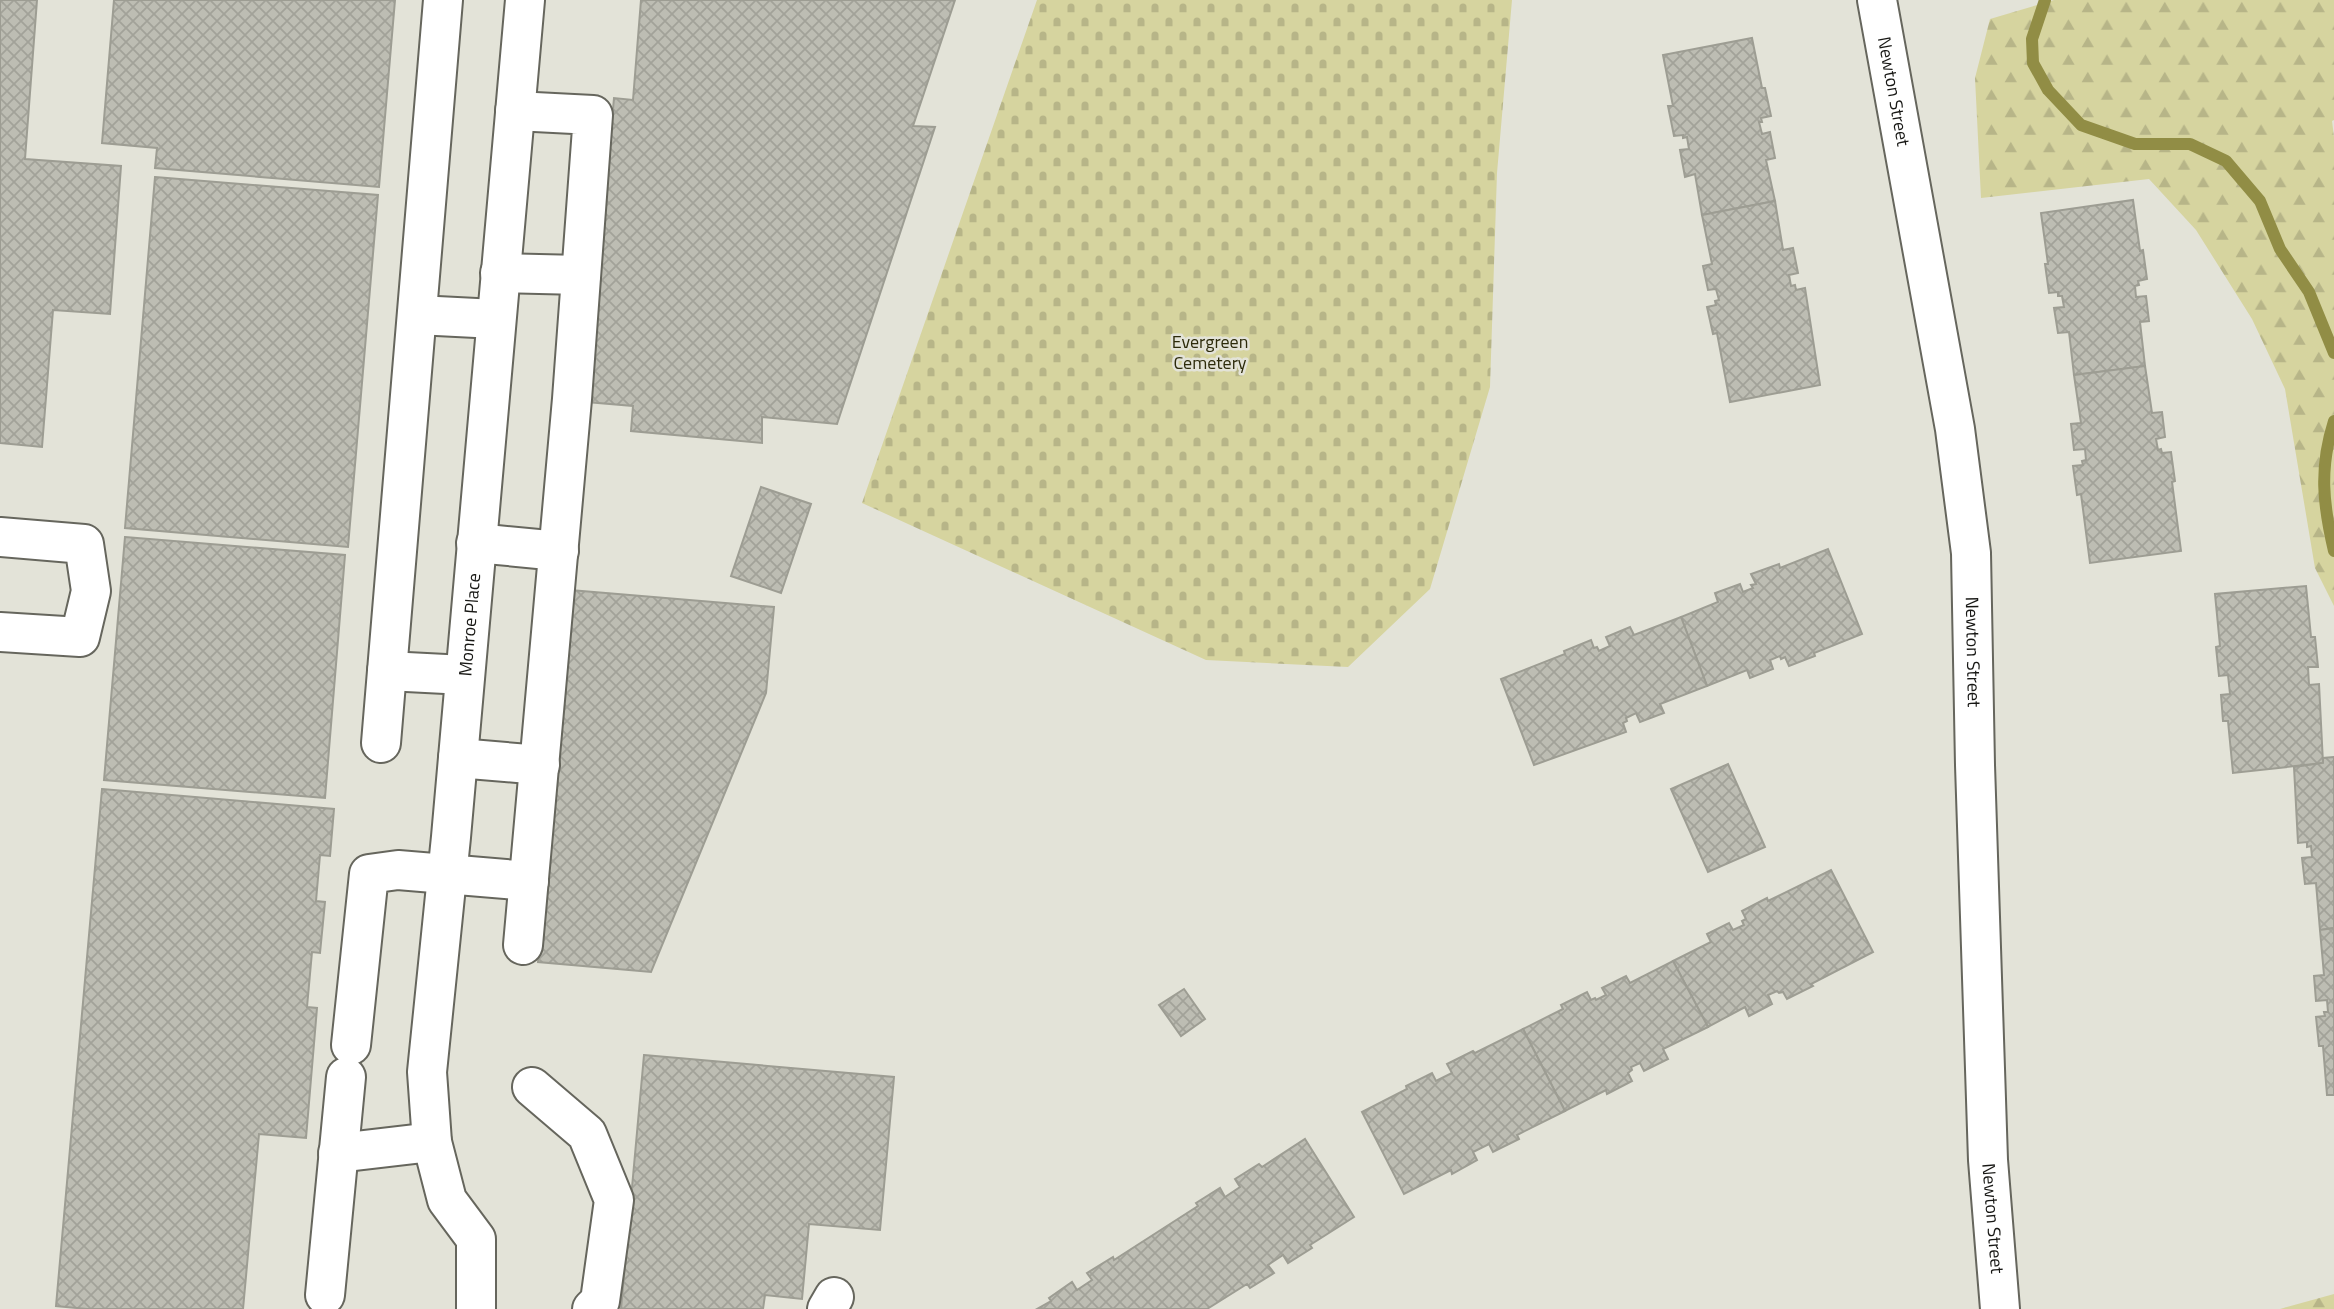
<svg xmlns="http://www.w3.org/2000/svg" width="2334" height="1309" font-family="'Titillium Web',sans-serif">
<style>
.forest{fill:url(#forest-firs)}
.cemetery{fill:url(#cemetery-stones)}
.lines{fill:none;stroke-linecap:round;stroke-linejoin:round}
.stream{stroke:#918d45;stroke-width:12}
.building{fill:url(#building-cross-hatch);stroke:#9d9d93;stroke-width:2}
.minor-casing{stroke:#66665d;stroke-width:42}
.minor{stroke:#fff;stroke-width:38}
.labels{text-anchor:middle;stroke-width:5;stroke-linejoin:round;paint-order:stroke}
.street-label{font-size:18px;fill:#171714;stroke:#e3e3d8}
.park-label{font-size:18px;fill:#2c2a0a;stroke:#e3e3d8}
</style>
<defs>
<pattern id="forest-firs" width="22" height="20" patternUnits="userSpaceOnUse" patternTransform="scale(1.75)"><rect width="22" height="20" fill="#d6d49f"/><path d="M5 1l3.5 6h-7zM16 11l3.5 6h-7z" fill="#b7b588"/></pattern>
<pattern id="cemetery-stones" width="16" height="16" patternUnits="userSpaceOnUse" patternTransform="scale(1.75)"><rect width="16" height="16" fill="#d6d49f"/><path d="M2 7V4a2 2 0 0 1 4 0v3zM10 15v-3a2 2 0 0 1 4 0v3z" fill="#b7b588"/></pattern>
<pattern id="building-cross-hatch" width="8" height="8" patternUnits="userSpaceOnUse" patternTransform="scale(1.75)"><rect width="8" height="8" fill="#bdbdb3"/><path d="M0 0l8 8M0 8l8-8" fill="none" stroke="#a2a299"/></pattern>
</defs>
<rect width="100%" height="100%" fill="#e3e3d8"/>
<g class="forest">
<polygon points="2054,0 2334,0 2334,120 2332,121 2334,137 2334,606 2315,568 2285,389 2252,319 2196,230 2149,179 1981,198 1975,78 1990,19"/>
<polygon points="2334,1294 2334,1309 2280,1309"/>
</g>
<polygon class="cemetery" points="1037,0 1512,0 1497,173 1490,387 1430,589 1348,667 1206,660 862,503"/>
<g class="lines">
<g class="stream">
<polyline points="2045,0 2032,39 2033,63 2048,90 2081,125 2135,144 2190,144 2226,161 2260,201 2280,249 2309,292 2334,353"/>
<path d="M 2334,421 C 2319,468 2323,504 2334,551"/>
</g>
</g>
<g class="building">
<polygon points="0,0 37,0 25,159 121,166 110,314 53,310 42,447 0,443"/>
<polygon points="114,0 395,0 379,187 155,168 157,148 102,143"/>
<polygon points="641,0 955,0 913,126 935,127 837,424 762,417 762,443 631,431 633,406 587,402 614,98 633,100"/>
<polygon points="1752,38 1762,88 1765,88 1771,116 1761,118 1762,122 1759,122 1762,134 1770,132 1775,158 1766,160 1775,201 1702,215 1695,174 1685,177 1680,150 1689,149 1687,137 1683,138 1683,135 1674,136 1668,106 1673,106 1663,55"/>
<polygon points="155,177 378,195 348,547 125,528"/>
<polygon points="2133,200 2140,251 2143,250 2147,279 2138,281 2139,285 2135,286 2136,297 2146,296 2149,321 2140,322 2145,366 2074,375 2069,332 2058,333 2054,308 2064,307 2062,296 2058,296 2058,292 2049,293 2045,264 2048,264 2041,213"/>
<polygon points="1775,201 1783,250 1793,248 1798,273 1789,275 1791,286 1795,285 1796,290 1805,288 1820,385 1730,402 1717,333 1713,334 1707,307 1716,305 1715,301 1719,300 1716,289 1708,290 1703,266 1712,264 1702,215"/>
<polygon points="2145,366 2152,413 2162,412 2165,437 2156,439 2158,450 2161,449 2162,453 2171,452 2175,481 2172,482 2181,551 2090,563 2081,494 2077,495 2073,466 2083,465 2082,461 2086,460 2085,449 2074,450 2071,424 2081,423 2074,375"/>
<polygon points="761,487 811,504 781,593 731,576"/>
<polygon points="125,537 345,555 325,798 104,780"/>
<polygon points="1828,549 1862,634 1814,653 1815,656 1789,666 1785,657 1781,659 1780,656 1770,660 1773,669 1750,678 1747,670 1707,686 1681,617 1718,602 1715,593 1740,584 1743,592 1753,588 1751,585 1756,584 1751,574 1779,564 1780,568"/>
<polygon points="2306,586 2311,637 2315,637 2318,667 2308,667 2309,685 2319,684 2323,763 2233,773 2228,721 2223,721 2221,695 2230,694 2228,675 2219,676 2216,647 2220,646 2215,594"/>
<polygon points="570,590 774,607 766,693 651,972 538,962"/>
<polygon points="1681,617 1707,686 1660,704 1664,713 1640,722 1636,713 1626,718 1627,721 1623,723 1626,732 1534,765 1501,679 1565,654 1564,651 1591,640 1594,648 1597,647 1599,651 1610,646 1606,637 1630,627 1634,635"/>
<polygon points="2334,757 2334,928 2320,930 2316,883 2305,884 2302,858 2312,857 2311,846 2307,847 2307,842 2298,843 2294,767 2323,763 2323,758"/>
<polygon points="1728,764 1765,847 1708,872 1671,789"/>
<polygon points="102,789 334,809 330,856 320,855 316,901 325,902 320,953 312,952 307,1007 317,1008 306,1138 259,1134 243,1309 87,1309 56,1306"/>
<polygon points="1831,870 1873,952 1811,984 1813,986 1787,999 1783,992 1779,993 1777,991 1768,995 1772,1004 1749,1016 1745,1007 1708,1027 1673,961 1711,942 1707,934 1729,923 1733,930 1744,925 1742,921 1746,919 1742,911 1767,898 1768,901"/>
<polygon points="2334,928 2334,1095 2327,1095 2323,1046 2319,1046 2316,1017 2325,1016 2324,1012 2328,1012 2327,1000 2316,1001 2314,976 2324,975 2320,930"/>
<polygon points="1673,961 1708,1027 1663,1049 1668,1059 1644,1071 1640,1063 1631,1067 1632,1070 1628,1073 1632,1081 1607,1094 1606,1090 1565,1111 1523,1029 1563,1009 1561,1005 1587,992 1591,1000 1595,998 1596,1000 1606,995 1602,988 1626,976 1630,983"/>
<polygon points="1184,989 1205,1019 1181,1036 1159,1005"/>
<polygon points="1523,1029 1565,1111 1517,1135 1519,1139 1493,1152 1489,1144 1473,1152 1477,1160 1452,1174 1451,1170 1404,1194 1362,1112 1407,1089 1406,1086 1432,1073 1436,1081 1452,1073 1447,1064 1473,1051 1475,1053"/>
<polygon points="644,1055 894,1077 880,1230 809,1224 802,1299 765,1295 763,1309 621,1309"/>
<polygon points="1305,1139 1354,1217 1310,1245 1312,1248 1288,1263 1283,1255 1268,1265 1274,1273 1250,1288 1247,1284 1207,1309 1037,1309 1051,1301 1049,1298 1072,1282 1077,1290 1092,1280 1087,1273 1113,1257 1114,1260 1198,1206 1196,1203 1220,1188 1225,1197 1240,1187 1235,1179 1259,1164 1262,1167"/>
</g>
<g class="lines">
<g class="minor-casing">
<g id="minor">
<path id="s1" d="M 1877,0 L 1955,429 L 1971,553 L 1975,765 L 1988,1160 L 2000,1309"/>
<polyline points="515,111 593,115 572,399 523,945"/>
<polyline points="500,273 581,275"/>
<polyline points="417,315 496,319"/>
<polyline points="0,537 84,544 91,591 80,637 0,632"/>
<polyline points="476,543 559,551"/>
<polyline points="387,671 465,675"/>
<polyline points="381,743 443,0"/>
<polyline points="458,758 540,765"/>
<polyline points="351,1045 369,874 398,870 529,881"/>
<polyline points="532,1087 587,1134 614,1200 600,1301 592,1309"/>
<polyline points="338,1153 432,1142"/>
<polyline points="325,1295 346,1077"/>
<path id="s2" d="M 476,1309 L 476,1239 L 447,1200 L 432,1142 L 427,1072 L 451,837 L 525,0"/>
<polyline points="827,1309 834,1297"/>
</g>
</g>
<use href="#minor" class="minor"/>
</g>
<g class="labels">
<g class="street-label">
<text dy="6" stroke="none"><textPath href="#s1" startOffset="93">Newton Street</textPath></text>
<text dy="6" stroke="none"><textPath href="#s2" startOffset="698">Monroe Place</textPath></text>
<text dy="6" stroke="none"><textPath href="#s1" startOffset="660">Newton Street</textPath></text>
<text dy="6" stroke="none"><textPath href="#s1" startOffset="1227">Newton Street</textPath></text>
</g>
<g class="park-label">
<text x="1210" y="348">Evergreen<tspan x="1210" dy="21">Cemetery</tspan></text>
</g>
</g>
</svg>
